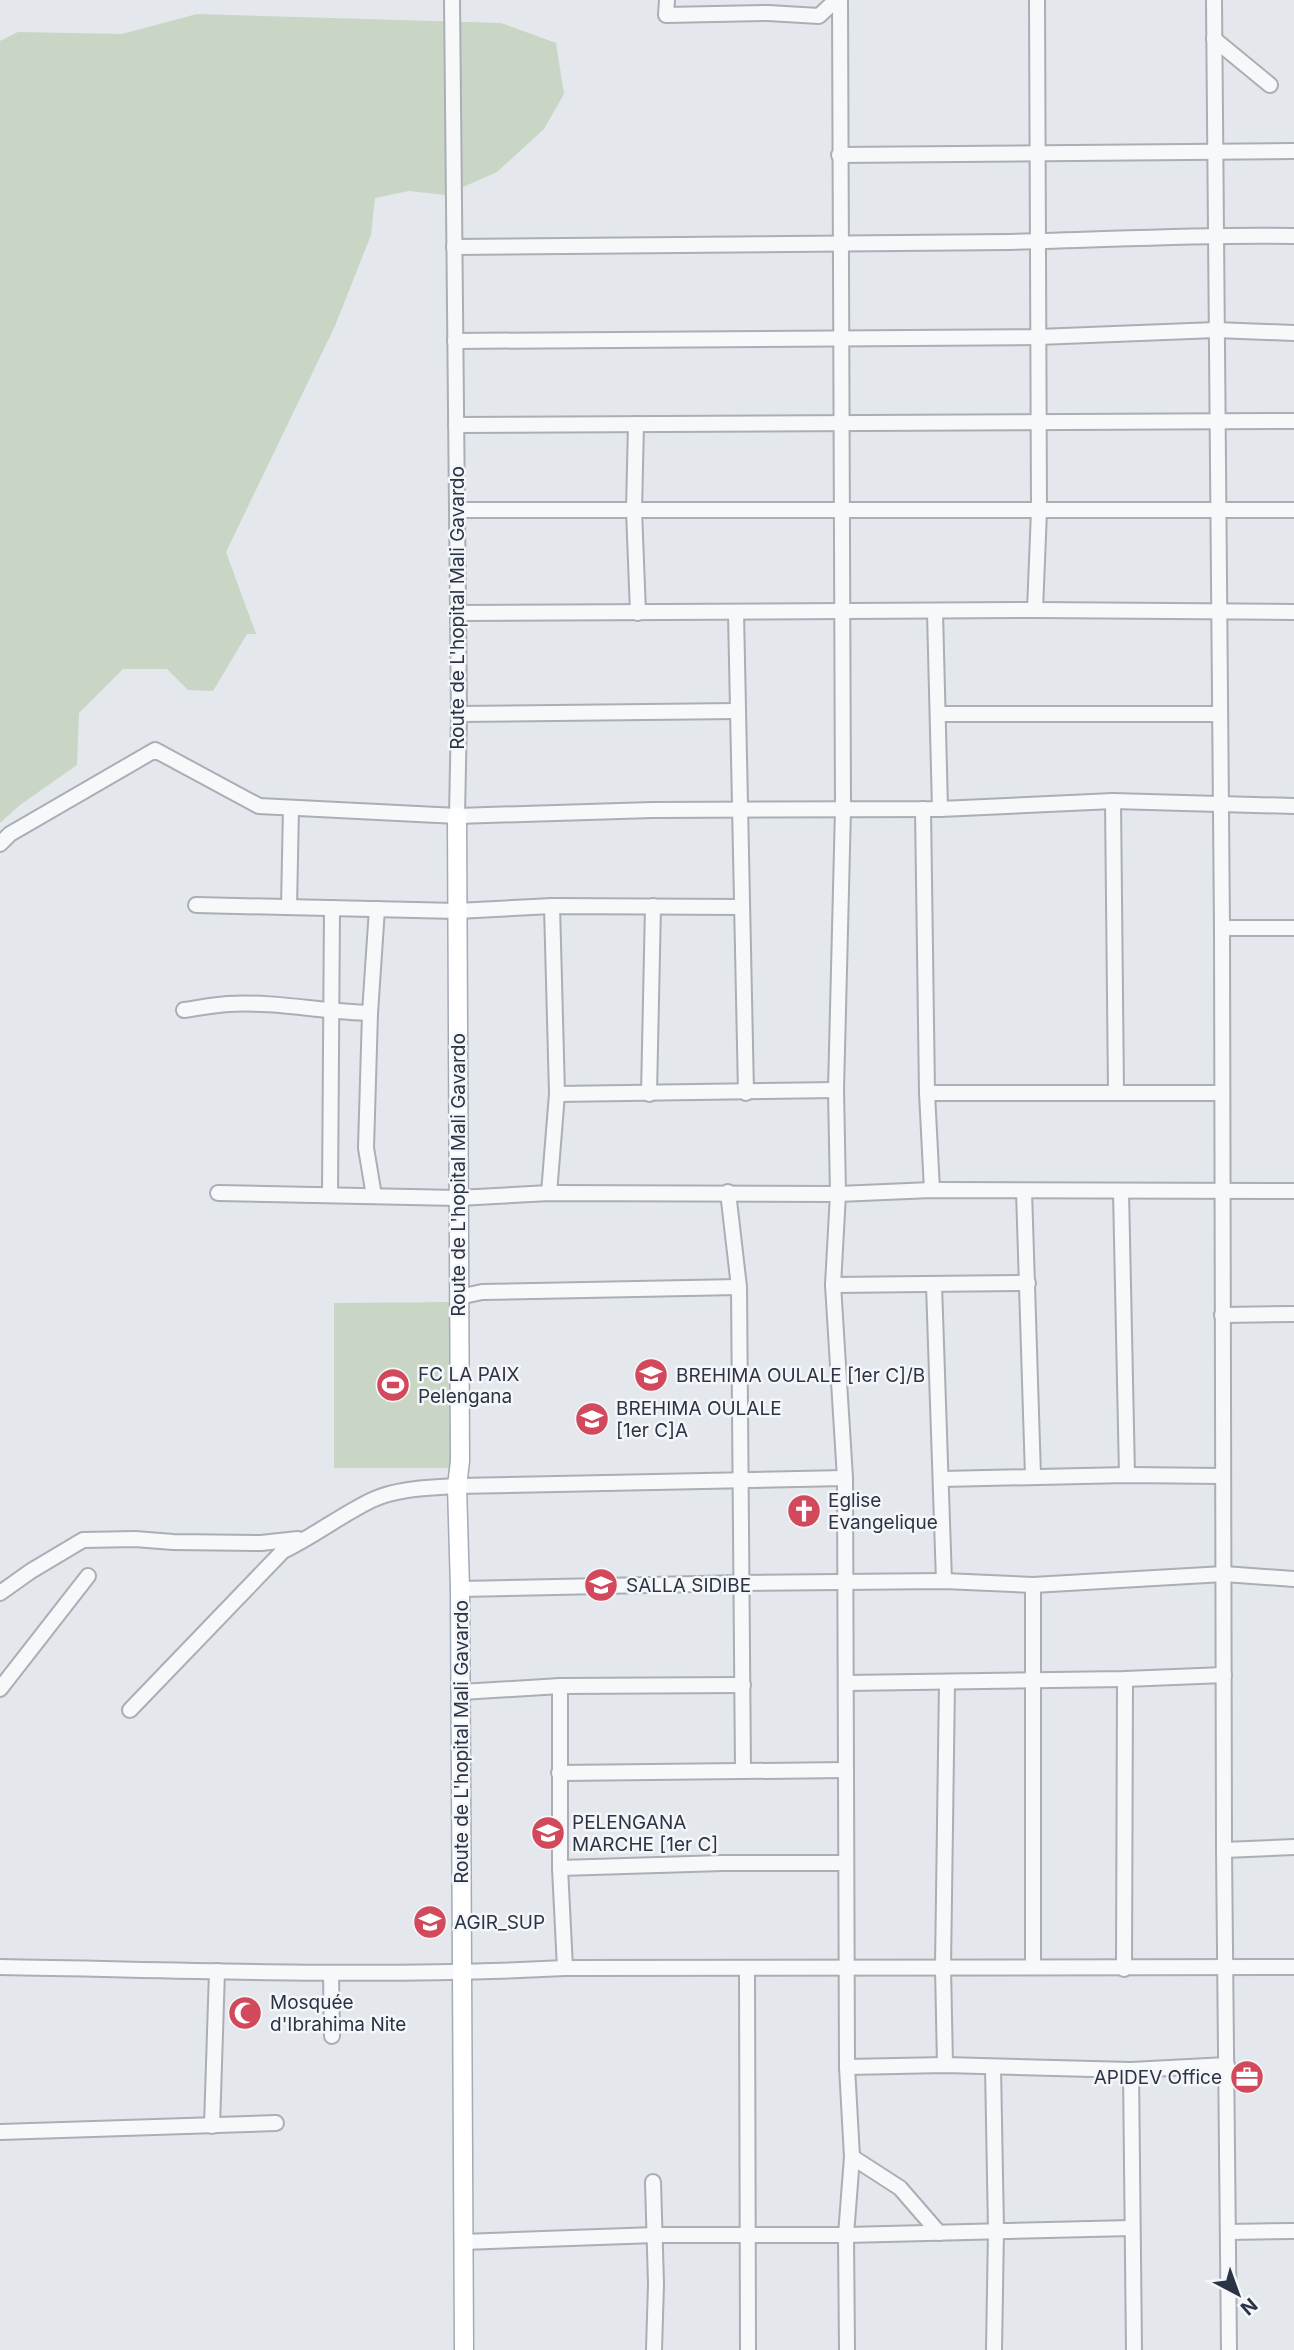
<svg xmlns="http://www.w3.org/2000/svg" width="1294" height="2350" font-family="Inter,sans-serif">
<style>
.green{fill:#c9d6c5}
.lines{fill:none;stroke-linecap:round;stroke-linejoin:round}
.minor-casing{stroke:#a9aeb7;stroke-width:18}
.major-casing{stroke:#a3abb8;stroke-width:21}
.minor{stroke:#f7f8fa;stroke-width:14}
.major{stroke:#fff;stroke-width:18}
.labels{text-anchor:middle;stroke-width:5;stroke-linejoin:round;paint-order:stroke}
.street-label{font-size:19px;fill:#2b3445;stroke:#f4f6f9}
.poi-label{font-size:19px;fill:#2b3445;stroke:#f4f6f9;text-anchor:start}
</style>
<rect width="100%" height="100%" fill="#e4e7ec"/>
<g class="green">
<polygon points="197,14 501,23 556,43 564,94 544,129 497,172 445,195 409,191 375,198 371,235 335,326 226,552 256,634 247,634 213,691 188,690 167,669 123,669 79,713 77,765 20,805 0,823 0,41 18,32 122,34"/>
<polygon points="452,1302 452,1468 334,1468 334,1303"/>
</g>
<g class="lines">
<g class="minor-casing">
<g id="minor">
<polyline points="452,0 459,714 457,816"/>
<polyline points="667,0 666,15 768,13 819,16 836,0"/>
<polyline points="840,0 843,809 836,1090 838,1194 833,1285 845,1478 847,2067 852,2157 846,2235 847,2350"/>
<polyline points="1214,0 1222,928 1224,1850 1229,2350"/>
<polyline points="1214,39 1270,85"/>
<polyline points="839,155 1294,151"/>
<path d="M 454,247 C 639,246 824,245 1009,242 C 1104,240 1199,234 1294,236"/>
<polyline points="455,341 1038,337 1216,330 1294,333"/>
<polyline points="636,424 634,510 638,613"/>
<polyline points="456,425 1294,421"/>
<polyline points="457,510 1294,510"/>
<polyline points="1035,610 1039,511 1037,0"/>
<polyline points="935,612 940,809"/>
<polyline points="458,613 1035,610 1294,612"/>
<polyline points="736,613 746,1093"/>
<polyline points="459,714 738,711"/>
<polyline points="938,714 1219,714"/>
<polyline points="1113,801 1116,1092"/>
<polyline points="923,809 927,1093 932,1190"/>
<polyline points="0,844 10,834 155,750 259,806 457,816 652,810 940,809 1113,801 1294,806"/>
<polyline points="196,905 457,911 552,906 742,907"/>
<polyline points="289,907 291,808"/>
<polyline points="1222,928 1294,928"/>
<path d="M 184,1010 C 199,1008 213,1005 228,1004 C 275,1001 323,1012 370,1013"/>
<polyline points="927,1093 1221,1093"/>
<polyline points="557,1094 836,1090"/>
<polyline points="649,1094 653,906"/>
<polyline points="1024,1191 1033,1476"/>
<polyline points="1121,1191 1127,1475"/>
<polyline points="728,1192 739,1287 743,1771"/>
<polyline points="218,1193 458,1198 549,1193 838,1194 932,1190 1294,1191"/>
<polyline points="549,1193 557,1094 552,906"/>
<polyline points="330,1195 332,908"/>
<polyline points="374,1196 366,1148 370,1013 377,909"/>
<polyline points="833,1285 1028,1283"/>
<polyline points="934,1285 944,1581"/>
<polyline points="459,1297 482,1292 739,1287"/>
<polyline points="1222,1315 1294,1314"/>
<polyline points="942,1479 1127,1475 1223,1476"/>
<polyline points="460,1589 743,1583 944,1581 1033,1585 1224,1574 1294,1579"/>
<polyline points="0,1593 31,1571 83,1540 135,1539 173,1542 261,1543 298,1539"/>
<polyline points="846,1683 1125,1679 1224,1675"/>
<polyline points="560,1686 560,1868 565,1968"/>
<polyline points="0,1689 88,1576"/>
<polyline points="461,1692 560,1686 743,1685"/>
<path d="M 130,1710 L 283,1551 C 314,1536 341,1515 372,1500 C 398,1488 429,1488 457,1486 L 845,1478"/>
<polyline points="559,1773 846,1770"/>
<polyline points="1224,1850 1294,1847"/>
<polyline points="560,1868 723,1863 846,1863"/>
<path d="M 0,1967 C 189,1970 377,1978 565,1968 L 1294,1967"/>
<polyline points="1033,1967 1033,1585"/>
<polyline points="747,1968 748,2350"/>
<polyline points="1124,1969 1125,1679"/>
<polyline points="331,1973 332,2036"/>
<polyline points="945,2065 943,1967 947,1682"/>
<polyline points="847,2067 945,2065 1131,2070 1227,2065"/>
<polyline points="993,2067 996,2230 994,2350"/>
<polyline points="1131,2070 1134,2350"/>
<polyline points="212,2126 217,1971"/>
<polyline points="0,2132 276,2123"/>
<polyline points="852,2157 900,2188 939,2233"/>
<polyline points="653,2182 656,2284 654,2350"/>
<polyline points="1228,2232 1294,2231"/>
<polyline points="463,2242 655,2235 846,2235 1132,2228"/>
</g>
</g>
<g class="major-casing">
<polyline id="major" points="457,816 460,1461 457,1486 460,1589 464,2350"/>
</g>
<use href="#minor" class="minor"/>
<use href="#major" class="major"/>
</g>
<defs>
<g id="school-disc" transform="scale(1.75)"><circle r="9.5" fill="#d1495b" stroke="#f4f6f9"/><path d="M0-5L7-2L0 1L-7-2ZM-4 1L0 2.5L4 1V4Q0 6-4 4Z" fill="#fff"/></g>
<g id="stadium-disc" transform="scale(1.75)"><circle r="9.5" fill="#d1495b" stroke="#f4f6f9"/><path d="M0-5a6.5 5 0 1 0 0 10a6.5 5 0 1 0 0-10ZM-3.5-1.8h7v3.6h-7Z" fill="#fff"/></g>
<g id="church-disc" transform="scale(1.75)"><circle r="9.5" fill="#d1495b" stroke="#f4f6f9"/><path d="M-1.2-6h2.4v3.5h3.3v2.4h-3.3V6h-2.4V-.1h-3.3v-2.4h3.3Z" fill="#fff"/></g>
<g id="university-disc" transform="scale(1.75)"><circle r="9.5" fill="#d1495b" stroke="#f4f6f9"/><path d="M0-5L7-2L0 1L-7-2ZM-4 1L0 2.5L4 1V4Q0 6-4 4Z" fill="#fff"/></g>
<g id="mosque-disc" transform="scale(1.75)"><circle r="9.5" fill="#d1495b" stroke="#f4f6f9"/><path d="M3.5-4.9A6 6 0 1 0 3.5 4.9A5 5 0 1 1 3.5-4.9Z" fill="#fff"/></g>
<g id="office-disc" transform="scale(1.75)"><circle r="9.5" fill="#d1495b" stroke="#f4f6f9"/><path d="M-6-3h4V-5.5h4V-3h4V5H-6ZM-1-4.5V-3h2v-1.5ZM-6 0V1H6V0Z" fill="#fff"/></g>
</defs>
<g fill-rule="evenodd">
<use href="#school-disc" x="651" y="1375"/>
<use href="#stadium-disc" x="393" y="1385"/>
<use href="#school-disc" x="592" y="1419"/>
<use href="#church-disc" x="804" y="1511"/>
<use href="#school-disc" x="601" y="1585"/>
<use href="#school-disc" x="548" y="1833"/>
<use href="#university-disc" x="430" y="1922"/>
<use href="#mosque-disc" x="245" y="2013"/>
<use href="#office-disc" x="1247" y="2077"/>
</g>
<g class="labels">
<g class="street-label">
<text transform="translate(457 608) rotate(-90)" y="7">Route de L'hopital Mali Gavardo</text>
<text transform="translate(458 1175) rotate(-90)" y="7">Route de L'hopital Mali Gavardo</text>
<text transform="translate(461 1742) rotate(-90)" y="7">Route de L'hopital Mali Gavardo</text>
</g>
<g class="poi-label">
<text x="418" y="1381">FC LA PAIX<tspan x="418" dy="22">Pelengana</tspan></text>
<text x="676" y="1382">BREHIMA OULALE [1er C]/B</text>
<text x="616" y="1415">BREHIMA OULALE<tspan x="616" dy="22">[1er C]A</tspan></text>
<text x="828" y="1507">Eglise<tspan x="828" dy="22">Evangelique</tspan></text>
<text x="626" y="1592">SALLA SIDIBE</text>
<text x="572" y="1829">PELENGANA<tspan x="572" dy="22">MARCHE [1er C]</tspan></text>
<text x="454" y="1929">AGIR_SUP</text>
<text x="270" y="2009">Mosquée<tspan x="270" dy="22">d'Ibrahima Nite</tspan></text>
<text x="1222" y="2084" text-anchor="end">APIDEV Office</text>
</g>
</g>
<g transform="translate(1238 2294) rotate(139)" stroke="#f4f6f9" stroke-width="5" paint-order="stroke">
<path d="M0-5L12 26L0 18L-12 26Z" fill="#2b3445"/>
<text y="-10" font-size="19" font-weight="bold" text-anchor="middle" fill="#2b3445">N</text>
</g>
</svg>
